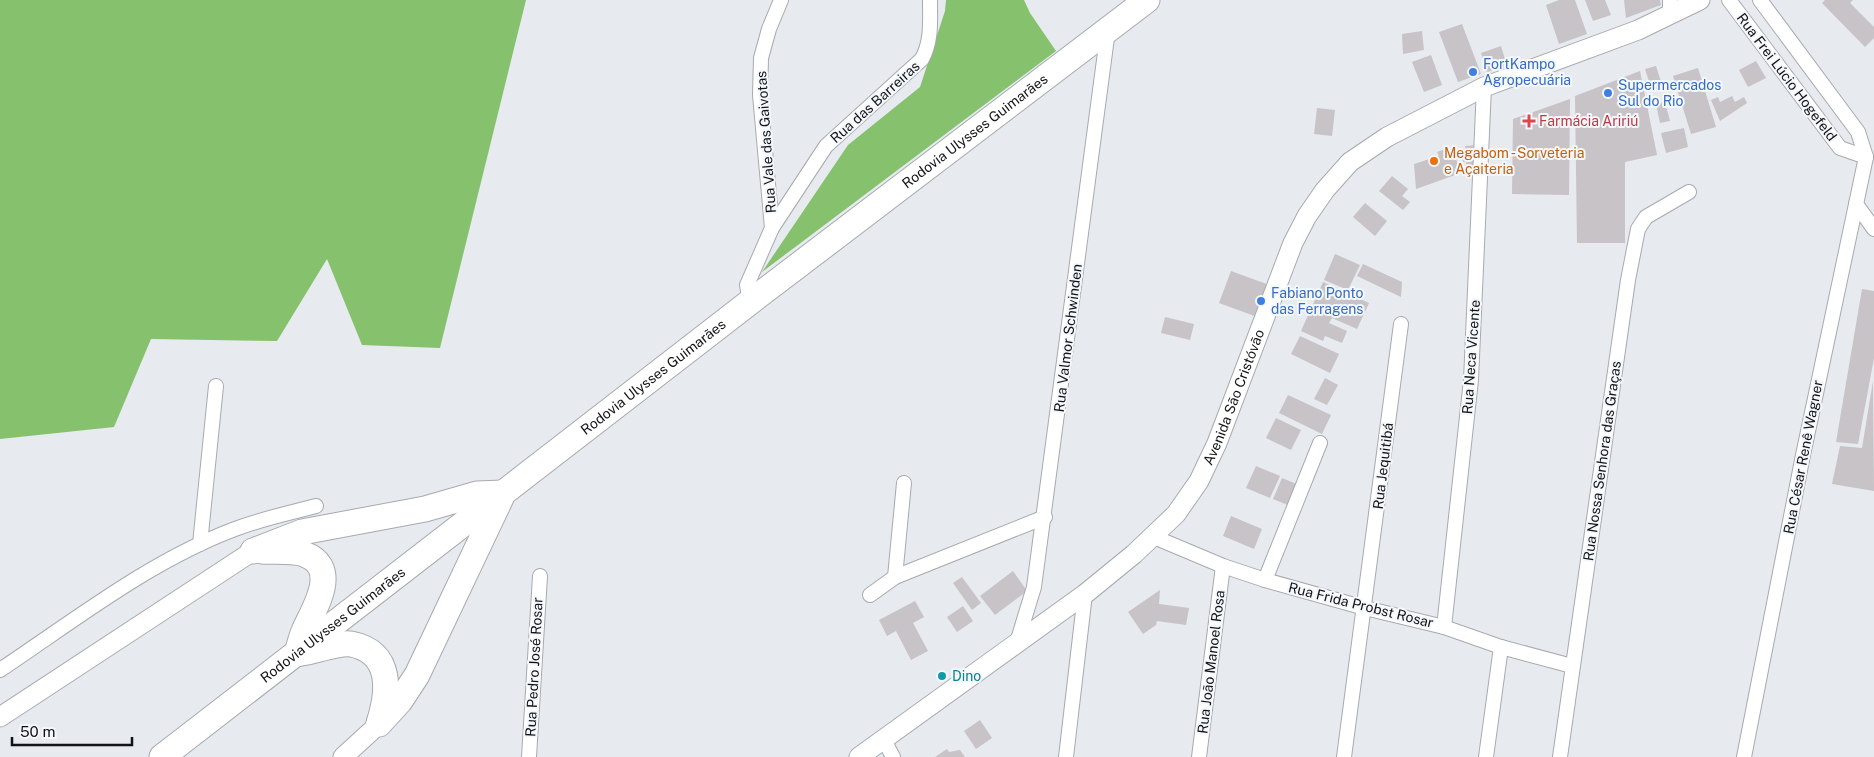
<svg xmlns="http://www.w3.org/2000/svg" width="1874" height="757" font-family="'Public Sans',sans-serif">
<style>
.forest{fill:#86c16e}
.building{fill:#c7c3c7}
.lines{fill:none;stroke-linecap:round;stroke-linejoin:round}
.street-casing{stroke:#a7aaae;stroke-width:16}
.secondary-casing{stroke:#a7aaae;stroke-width:21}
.highway-casing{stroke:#a7aaae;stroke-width:27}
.street{stroke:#fff;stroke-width:14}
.secondary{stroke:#fff;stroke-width:19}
.highway{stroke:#fff;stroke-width:25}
.shop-dot{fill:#3f7fe0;stroke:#f4f8fc;stroke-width:2}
.health-dot{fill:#e0444e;stroke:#f4f8fc;stroke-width:2}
.food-dot{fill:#e8710a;stroke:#f4f8fc;stroke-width:2}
.culture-dot{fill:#0f9aa8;stroke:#f4f8fc;stroke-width:2}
.labels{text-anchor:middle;stroke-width:4;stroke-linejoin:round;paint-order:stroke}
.shop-label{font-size:14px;fill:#366cbe;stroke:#f4f8fc;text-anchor:start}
.street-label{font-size:14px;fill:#121315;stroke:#f4f8fc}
.health-label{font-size:14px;fill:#be3a42;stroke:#f4f8fc;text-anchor:start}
.food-label{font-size:14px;fill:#c56008;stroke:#f4f8fc;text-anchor:start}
.culture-label{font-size:14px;fill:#0d838f;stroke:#f4f8fc;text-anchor:start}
</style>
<rect width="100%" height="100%" fill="#e7eaef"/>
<g class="forest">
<polygon points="0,0 526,0 440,348 362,345 327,259 277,341 151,339 114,427 0,439"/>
<polygon points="946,0 1024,0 1030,13 1056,51 762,272 848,145 920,87 945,11"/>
</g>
<g class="building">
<polygon points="1559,0 1575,0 1587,34 1559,44 1546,5"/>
<polygon points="1585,0 1605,0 1611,15 1593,21"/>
<polygon points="1624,0 1660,0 1661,5 1626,18"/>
<polygon points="1825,0 1853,0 1850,3 1874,27 1874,38 1865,47 1822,3"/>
<polygon points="1462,24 1481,74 1458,82 1439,32"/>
<polygon points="1422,31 1424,50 1403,54 1402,34"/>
<polygon points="1501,46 1507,66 1487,72 1481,53"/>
<polygon points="1431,55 1442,85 1424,92 1412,62"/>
<polygon points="1756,61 1766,78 1748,87 1739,70"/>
<polygon points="1656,66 1663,88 1652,91 1645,69"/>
<polygon points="1698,68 1716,127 1691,134 1673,76"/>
<polygon points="1640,71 1657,155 1625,162 1625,243 1577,243 1575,96"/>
<polygon points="1732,96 1735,102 1744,97 1747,103 1720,121 1711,100 1718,97 1720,102"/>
<polygon points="1570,99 1569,195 1512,194 1513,119"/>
<polygon points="1665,102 1670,121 1660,123 1656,104"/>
<polygon points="1317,108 1335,110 1332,136 1314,134"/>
<polygon points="1684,128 1688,147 1666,153 1661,133"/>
<polygon points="1477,145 1479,167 1467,168 1466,162 1463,162 1462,153 1466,152 1465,146"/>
<polygon points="1448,148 1449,152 1453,151 1461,173 1416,189 1414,164 1439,156 1437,152"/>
<polygon points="1392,176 1408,189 1402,196 1410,202 1403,210 1379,191"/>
<polygon points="1365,203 1387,221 1375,236 1353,217"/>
<polygon points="1335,254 1360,265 1348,290 1324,280"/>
<polygon points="1363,264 1402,282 1401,297 1357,276"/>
<polygon points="1231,271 1272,286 1260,318 1219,303"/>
<polygon points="1323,282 1369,303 1357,329 1332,318 1329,323 1347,331 1342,343 1325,336 1323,341 1301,331"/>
<polygon points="1862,289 1874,291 1874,358 1858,444 1836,442"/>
<polygon points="1165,317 1194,324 1190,340 1161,333"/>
<polygon points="1300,336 1339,354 1330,373 1291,354"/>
<polygon points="1325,378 1338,385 1327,405 1314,399"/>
<polygon points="1873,381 1874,491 1832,484 1840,446 1862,448"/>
<polygon points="1288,395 1331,415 1322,434 1279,413"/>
<polygon points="1276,418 1301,430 1291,450 1266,438"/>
<polygon points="1256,466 1280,476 1270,498 1246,488"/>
<polygon points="1282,478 1299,485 1290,506 1273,499"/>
<polygon points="1231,516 1262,529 1254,549 1223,536"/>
<polygon points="1013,571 1027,591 995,615 980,596"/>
<polygon points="962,577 981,603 972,610 953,583"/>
<polygon points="1160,590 1159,604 1189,608 1186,625 1157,621 1156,625 1143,634 1128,612"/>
<polygon points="915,601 924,617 913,623 928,651 911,660 896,631 887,636 879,620"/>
<polygon points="963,606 973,621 957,632 947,617"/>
<polygon points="980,720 992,738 976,749 964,731"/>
<polygon points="947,749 949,752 960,750 965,757 935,757"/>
</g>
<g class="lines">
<g class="street-casing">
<g id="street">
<polyline points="1670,0 1670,16"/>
<polyline points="1729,0 1840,148 1866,157"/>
<polyline points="1760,0 1858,132 1866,157"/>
<polyline points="1856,204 1874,229"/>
<polyline points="772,228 760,95 761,58 769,29 781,0"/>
<path d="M 750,302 L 747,285 L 772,228 L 826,146 L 922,59 C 932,41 930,20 930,0"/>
<polyline points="1154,537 1223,566 1265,580 1365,608 1444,627 1501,647 1572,666"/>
<polyline points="200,544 216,386"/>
<polyline points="895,577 904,483"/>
<polyline points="1265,580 1320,443"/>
<polyline points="870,595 895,577 1045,517"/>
<polyline points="1444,627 1471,380 1484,87"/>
<polyline points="1016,646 1034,587 1108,30"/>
<path d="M 0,670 C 75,620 150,561 235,529 C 261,519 290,513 316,506"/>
<polyline points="884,740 893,757"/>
<polyline points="529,757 540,576"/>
<polyline points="1066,757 1085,594"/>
<polyline points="1199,757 1223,566"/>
<polyline points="1344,757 1401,324"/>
<polyline points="1486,757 1501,647"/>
<polyline points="1560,757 1628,280 1638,229 1646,217 1689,192"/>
<polyline points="1744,757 1803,455 1866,157"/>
</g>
</g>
<g class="secondary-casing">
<g id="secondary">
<polyline points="0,717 253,551"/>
<polyline points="343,757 379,724"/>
<path id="s1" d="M 859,757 L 1085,594 L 1134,554 L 1176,514 L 1199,481 L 1217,443 L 1293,243 L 1307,216 L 1325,190 L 1350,162 L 1387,137 L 1484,87 L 1638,30 L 1700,0"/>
</g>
</g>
<g class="highway-casing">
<g id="highway">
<polyline points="253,551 302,532 425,509 477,494 503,493"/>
<path d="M 262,551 C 275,552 292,550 304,554 C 342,568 313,610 304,631 C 301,638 299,646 297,654"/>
<path d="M 302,653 C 315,651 340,642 351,644 C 393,652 389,692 379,723"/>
<polyline points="379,724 400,701 417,675 501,498"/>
<path id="s2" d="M 162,757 L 750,302 L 1147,0"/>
</g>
</g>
<use href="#street" class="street"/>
<use href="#secondary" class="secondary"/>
<use href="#highway" class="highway"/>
</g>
<g class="shop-dot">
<circle cx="1473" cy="72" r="5"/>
<circle cx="1608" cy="93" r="5"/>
<circle cx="1261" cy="301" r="5"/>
</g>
<path class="health-dot" d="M1526.5 113.5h5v5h5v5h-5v5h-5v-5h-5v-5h5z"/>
<circle class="food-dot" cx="1434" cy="161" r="5"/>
<circle class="culture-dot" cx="942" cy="676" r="5"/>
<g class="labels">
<g class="shop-label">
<text x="1483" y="69">FortKampo<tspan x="1483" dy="16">Agropecuária</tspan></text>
<text x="1618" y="90">Supermercados<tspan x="1618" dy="16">Sul do Rio</tspan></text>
<text x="1271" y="298">Fabiano Ponto<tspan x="1271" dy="16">das Ferragens</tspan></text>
</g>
<g class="street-label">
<text transform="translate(1787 77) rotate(53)" y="5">Rua Frei Lúcio Hogefeld</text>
<text transform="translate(875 102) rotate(-42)" y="5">Rua das Barreiras</text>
<text dy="5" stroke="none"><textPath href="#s2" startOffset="1026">Rodovia Ulysses Guimarães</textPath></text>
<text transform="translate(766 142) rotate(-94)" y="5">Rua Vale das Gaivotas</text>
<text transform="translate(1068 338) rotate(-83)" y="5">Rua Valmor Schwinden</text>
<text transform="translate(1471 357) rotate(-86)" y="5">Rua Neca Vicente</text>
<text dy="5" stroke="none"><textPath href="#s2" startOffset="621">Rodovia Ulysses Guimarães</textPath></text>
<text dy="5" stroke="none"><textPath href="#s1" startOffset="531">Avenida São Cristóvão</textPath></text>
<text transform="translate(1803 457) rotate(-79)" y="5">Rua César Renê Wagner</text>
<text transform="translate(1602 461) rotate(-82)" y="5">Rua Nossa Senhora das Graças</text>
<text transform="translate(1383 466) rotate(-83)" y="5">Rua Jequitibá</text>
<text transform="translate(1361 605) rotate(14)" y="5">Rua Frida Probst Rosar</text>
<text dy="5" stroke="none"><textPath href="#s2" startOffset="216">Rodovia Ulysses Guimarães</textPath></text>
<text transform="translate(1211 662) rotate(-83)" y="5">Rua João Manoel Rosa</text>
<text transform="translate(534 667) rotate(-87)" y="5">Rua Pedro José Rosar</text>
</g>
<g class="health-label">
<text x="1539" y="126">Farmácia Aririú</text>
</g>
<g class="food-label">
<text x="1444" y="158">Megabom - Sorveteria<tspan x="1444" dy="16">e Açaiteria</tspan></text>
</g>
<g class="culture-label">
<text x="952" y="681">Dino</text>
</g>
</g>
<path d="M12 737v8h120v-8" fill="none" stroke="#121315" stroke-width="2.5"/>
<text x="20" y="737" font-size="15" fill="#121315" stroke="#f4f8fc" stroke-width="4" paint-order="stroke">50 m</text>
</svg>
